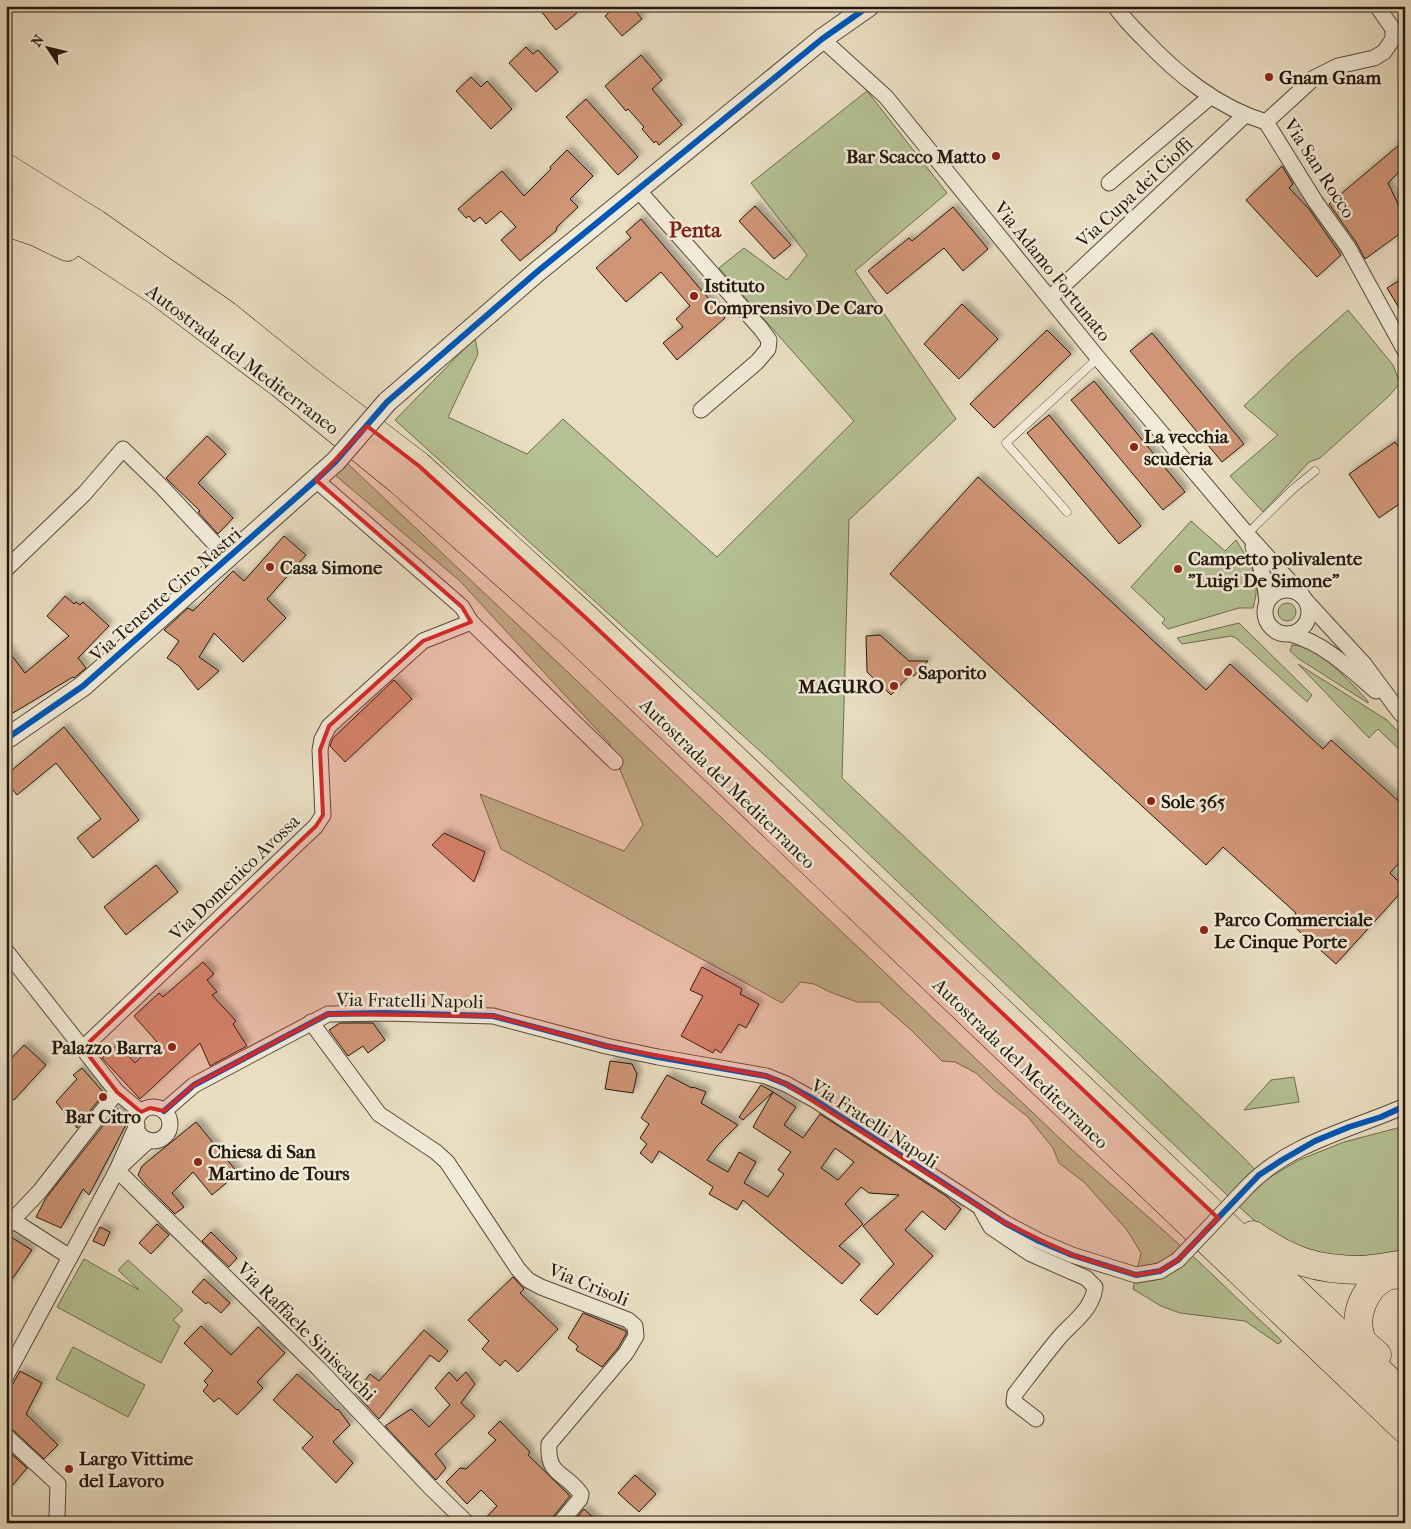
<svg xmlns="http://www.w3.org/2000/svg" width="1411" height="1529" font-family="'IM FELL French Canon',serif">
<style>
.green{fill:#b5c194;stroke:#6c6c50}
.building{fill:#cf9576;stroke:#24170c;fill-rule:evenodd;filter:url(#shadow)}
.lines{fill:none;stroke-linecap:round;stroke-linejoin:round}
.service-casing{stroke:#56493a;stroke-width:9}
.minor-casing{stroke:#56493a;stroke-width:17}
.tertiary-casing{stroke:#56493a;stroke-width:22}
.motorway-casing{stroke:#24170c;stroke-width:29}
.service{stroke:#f1ead7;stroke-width:8}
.minor{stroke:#f1ead7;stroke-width:15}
.tertiary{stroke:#f1ead7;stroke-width:20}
.motorway{stroke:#eadec2;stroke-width:28}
.minor-bridge-casing{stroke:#56493a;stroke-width:17;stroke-linecap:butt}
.tertiary-bridge-casing{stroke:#56493a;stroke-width:22;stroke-linecap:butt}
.minor-bridge{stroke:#f1ead7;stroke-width:15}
.tertiary-bridge{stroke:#f1ead7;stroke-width:20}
.cycleway-casing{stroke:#f1ead7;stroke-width:9}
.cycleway{stroke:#0057b8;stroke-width:6}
.marked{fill:#d62828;fill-opacity:0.2;stroke:#d62828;stroke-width:4;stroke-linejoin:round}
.poi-dot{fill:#8f2418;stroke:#f1ead7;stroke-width:2}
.labels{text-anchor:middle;stroke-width:5;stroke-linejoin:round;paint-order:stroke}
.poi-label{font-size:19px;font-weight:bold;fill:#24170c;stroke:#f1ead7;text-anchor:start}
.street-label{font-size:19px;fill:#24170c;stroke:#f1ead7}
.quarter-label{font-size:21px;font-weight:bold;fill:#7a1f14;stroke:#f1ead7}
</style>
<defs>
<filter id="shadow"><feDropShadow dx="4.5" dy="-4.5" stdDeviation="2.5" flood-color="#0004"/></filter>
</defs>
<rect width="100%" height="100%" fill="#eadec2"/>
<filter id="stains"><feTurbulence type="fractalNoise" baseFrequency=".004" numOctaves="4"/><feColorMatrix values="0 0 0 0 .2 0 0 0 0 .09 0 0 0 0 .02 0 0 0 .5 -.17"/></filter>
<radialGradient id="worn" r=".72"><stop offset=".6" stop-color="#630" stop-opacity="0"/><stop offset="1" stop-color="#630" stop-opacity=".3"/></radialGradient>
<g class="green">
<polygon points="867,91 947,193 855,271 956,419 849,520 842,778 1239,1153 1265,1180 1299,1160 1344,1142 1405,1126 1405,1258 1359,1262 1294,1253 1248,1215 772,762 395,420 475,338 478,354 448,417 527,454 563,419 717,557 854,421 719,268 744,248 787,280 807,255 751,183"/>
<polygon points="1348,310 1393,365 1400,383 1389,396 1320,458 1309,462 1263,512 1230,476 1278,435 1244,406 1292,360"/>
<polygon points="347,463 1070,1148 1197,1260 1282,1341 1278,1344 1245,1321 1180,1313 1161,1306 1133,1289 1141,1253 1127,1230 1084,1182 1059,1163 1053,1148 1028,1117 995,1091 976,1073 955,1062 942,1061 911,1030 879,1002 857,1002 830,992 814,984 801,982 782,1003 501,849 480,794 624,851 643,825 609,743 460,581 335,475"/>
<path d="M 1191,521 L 1225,551 L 1236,540 C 1251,565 1262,577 1253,608 L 1239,608 L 1168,629 L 1162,623 L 1165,619 L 1131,587 Z"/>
<circle cx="1287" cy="612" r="9"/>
<polygon points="1239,623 1312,695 1307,702 1236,638 1231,636 1182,644 1177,638"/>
<path d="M 1292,645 C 1318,645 1352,684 1368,701 L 1368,703 L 1299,659 L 1290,651 Z"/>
<polygon points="1298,664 1387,720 1405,739 1405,755 1378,729 1369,738"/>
<polygon points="1294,1077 1299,1102 1244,1110 1271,1080"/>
<polygon points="84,1259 139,1290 118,1270 128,1260 183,1310 173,1320 180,1326 161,1363 57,1307"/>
<polygon points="73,1347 145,1385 128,1417 56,1379"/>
</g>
<g class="building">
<polygon points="537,6 572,6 577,13 556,30"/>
<polygon points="616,6 631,6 642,19 622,36 605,16"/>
<polygon points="526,47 533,54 538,50 558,72 536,92 509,63"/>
<polygon points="641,55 662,80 652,89 682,125 659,145 656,141 654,143 642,129 644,127 628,109 626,111 605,86"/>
<polygon points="471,77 481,87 487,81 512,109 491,129 456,91"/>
<polygon points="586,99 638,157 618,175 566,117"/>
<polygon points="1405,140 1405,166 1388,183 1400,208 1405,204 1405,230 1365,259 1356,242 1329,204"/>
<polygon points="567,150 593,176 570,199 578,207 557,227 556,231 520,261 501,240 516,227 501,211 486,224 480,217 474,222 469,216 466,218 458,209 502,171 524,196 551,169 550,167"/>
<polygon points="1282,166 1293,184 1289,188 1309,209 1341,255 1317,277 1246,200"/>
<polygon points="755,206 791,245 774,259 739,221"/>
<polygon points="953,207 988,249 963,271 944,248 887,294 868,271 909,238 912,241"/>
<polygon points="641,219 725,318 677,360 663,343 683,327 676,319 690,306 661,272 626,302 596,268 631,238 626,232"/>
<polygon points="1405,277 1405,318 1387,288"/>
<polygon points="962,304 998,339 959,379 924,344"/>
<polygon points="1047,330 1071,354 994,428 970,404"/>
<polygon points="1152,333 1244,444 1222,462 1130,351"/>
<polygon points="1094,381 1185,492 1163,510 1071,400"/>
<polygon points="1049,415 1141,526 1119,544 1027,433"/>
<polygon points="207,436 226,454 198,483 233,518 218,534 198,512 200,511 166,478"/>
<polygon points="1395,442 1405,455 1405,500 1379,518 1349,474"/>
<polygon points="978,477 1206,690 1230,664 1323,749 1331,740 1405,807 1405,856 1390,873 1405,888 1336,964 1289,922 1296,913 1223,847 1206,865 890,574"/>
<polygon points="284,536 306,555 267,599 286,618 243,662 214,633 199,657 219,671 198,690 179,666 167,658 179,641 164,630 188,608 193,611 233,571 244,581"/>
<polygon points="65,596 74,604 76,602 80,605 83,602 109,626 78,658 86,668 74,678 73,677 13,713 6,704 6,648 25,673 69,636 47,616"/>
<polygon points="880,635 909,661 928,661 914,676 910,675 891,695 867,672 866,636"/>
<polygon points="394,680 412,699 345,762 330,746 333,738"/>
<polygon points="64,727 139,820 93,858 77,838 101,819 56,763 17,795 6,782 6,775"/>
<polygon points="444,833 485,852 474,882 432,845"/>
<polygon points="156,865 178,892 126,935 104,907"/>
<polygon points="203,962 214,974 207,980 217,992 212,995 236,1021 233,1024 247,1046 210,1066 200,1043 140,1099 102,1058 118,1044 135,1063 157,1042 134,1016 159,993 163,997"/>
<polygon points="702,967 742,989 740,994 759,1004 746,1028 739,1024 721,1053 715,1049 713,1053 681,1036 703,996 690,990"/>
<polygon points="340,1023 373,1023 385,1040 368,1053 363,1046 348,1056 329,1030"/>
<polygon points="24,1045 46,1065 14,1100 13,1099 6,1105 6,1064"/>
<polygon points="610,1061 632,1064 637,1074 633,1093 605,1089"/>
<polygon points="82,1068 104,1093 77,1128 56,1102 77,1079 73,1075"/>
<path d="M 667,1075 L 692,1088 L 693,1087 L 706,1092 L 701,1103 L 738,1125 L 717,1146 L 707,1160 L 728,1172 L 739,1152 L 756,1162 L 744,1183 L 768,1197 L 784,1174 L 778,1170 L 791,1152 L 753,1127 L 773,1092 L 796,1107 L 784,1125 L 803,1138 L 820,1114 L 946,1196 L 961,1209 L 945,1230 L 922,1211 L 905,1230 L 933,1256 L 877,1315 L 860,1300 L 894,1264 L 863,1226 L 899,1195 L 869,1193 L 861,1187 L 845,1204 L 863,1224 L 839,1246 L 860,1264 L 842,1284 L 743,1200 L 737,1210 L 709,1194 L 713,1187 L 659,1151 L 652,1163 L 640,1153 L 647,1144 L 640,1138 L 649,1124 L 641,1118 ZM 835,1148 L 854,1162 L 838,1180 L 821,1168 Z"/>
<polygon points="761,1085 773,1092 743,1120 739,1117"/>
<polygon points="117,1108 128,1121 89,1195 83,1189 61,1228 36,1217 46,1198"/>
<polygon points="196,1122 238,1173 212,1195 193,1172 172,1193 184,1207 175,1214 146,1185 138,1175 142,1166"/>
<polygon points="157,1224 169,1235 151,1254 139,1243"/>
<polygon points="100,1227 110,1232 104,1246 93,1241"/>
<polygon points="211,1232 237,1258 229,1267 202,1241"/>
<polygon points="6,1236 9,1236 32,1250 6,1288"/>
<polygon points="513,1277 524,1289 520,1293 558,1329 518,1372 505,1360 500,1366 482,1349 489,1341 468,1320"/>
<polygon points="204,1279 230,1303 221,1313 208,1302 206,1304 192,1292"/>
<polygon points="583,1313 626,1331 626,1334 618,1348 602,1367 576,1350 578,1346 568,1338"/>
<polygon points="201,1326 231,1355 258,1327 285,1353 257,1382 263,1388 237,1415 219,1398 214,1402 203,1391 208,1385 204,1381 213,1371 184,1343"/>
<polygon points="424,1330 448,1351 439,1362 430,1355 379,1419 355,1393 370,1374 379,1381"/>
<polygon points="20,1371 42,1383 26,1414 58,1445 44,1459 12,1429 6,1427 6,1396"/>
<polygon points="449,1372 457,1381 466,1372 475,1384 461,1403 475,1416 435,1454 446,1468 436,1480 385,1426 411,1409 429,1427 450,1405 435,1388"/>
<polygon points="297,1374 337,1410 338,1409 350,1425 333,1442 353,1463 336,1483 302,1448 313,1437 273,1400"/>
<polygon points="500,1421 530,1452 528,1455 570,1496 553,1517 551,1523 481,1523 497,1506 481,1490 467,1504 446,1482 460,1468 466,1469 496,1440 488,1433"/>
<polygon points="6,1449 27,1468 6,1493"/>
<polygon points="635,1475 656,1494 639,1512 618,1493"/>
<polygon points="584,1509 599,1523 572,1523"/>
</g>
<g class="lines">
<g class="service-casing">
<g id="service">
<polyline points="1067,512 1006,443 1098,358"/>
<polyline points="1247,534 1293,489 1315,471"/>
</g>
</g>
<g class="minor-casing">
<g id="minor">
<path d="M 1115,6 C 1123,18 1133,28 1143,38 C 1178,75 1217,107 1266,122 L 1315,201 L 1348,247 L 1405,351"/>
<polyline points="822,39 886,97 1098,358 1247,534 1302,595"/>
<polyline points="1266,122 1314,78 1338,66 1374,58 1384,52 1393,39 1393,29 1377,6"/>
<polyline points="1109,183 1210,97"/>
<polyline points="638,190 761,329 769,340 768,349 757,362 701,410"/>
<polyline points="1050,298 1244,116"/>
<path d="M 1253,547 C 1262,565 1265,582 1267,602"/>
<polyline points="6,569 84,494 123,449 162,487 228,558"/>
<circle cx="1287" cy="612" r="22"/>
<polyline points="1307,602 1364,664 1401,714"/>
<polyline points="471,622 615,762"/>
<path d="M 1291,634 C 1325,644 1349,668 1376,691"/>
<polyline points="6,951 117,1092 141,1112"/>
<path d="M 311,1022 L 379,1114 L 436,1152 L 447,1162 L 518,1269 L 528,1280 L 541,1287 L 628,1320 L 635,1326 L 636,1336 L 626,1353 L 549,1444 C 547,1477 565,1471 581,1494 L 580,1499 L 560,1523"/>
<polyline points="83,1048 316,826 323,815 320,750 322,739 329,726 423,641 471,622 462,607 316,480"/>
<circle cx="153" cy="1124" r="17"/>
<polyline points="164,1111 194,1085 328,1014 385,1013 493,1016 606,1046 658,1057 766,1076 786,1084 815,1100 1005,1223 1039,1241 1072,1255 1136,1275 1160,1271 1178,1260"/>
<polyline points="121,1166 149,1140"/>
<polyline points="117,1170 320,1370 430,1487 467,1523"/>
<path d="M 1248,1186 C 1291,1142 1351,1130 1405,1106"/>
<path d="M 982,1211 L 991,1227 L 1031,1254 L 1086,1278 L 1095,1287 C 1092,1311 1072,1322 1058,1339 C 1043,1357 1029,1376 1015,1394 L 1014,1402 L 1036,1419"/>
<polyline points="6,1216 70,1257"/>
<polyline points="6,1227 40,1191 117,1092"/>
<polyline points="6,1376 117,1170 137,1125"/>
<polyline points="6,1436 58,1484 57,1516 59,1523"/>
</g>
</g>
<g class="tertiary-casing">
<g id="tertiary">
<polyline points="387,402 538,271 619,205 822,39 869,6"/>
<polyline points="6,739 83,686 336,461"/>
</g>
</g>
<g class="motorway-casing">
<g id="motorway">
<polyline points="6,168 96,224 226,315 309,382 419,466 586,618 1405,1396"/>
<polyline points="6,191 157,291 281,384 400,481 571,633 1405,1429"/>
<polyline points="6,222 36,232 67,247"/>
<path d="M 1253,1235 C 1290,1261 1316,1270 1362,1270 C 1376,1269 1391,1266 1405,1264"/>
<path d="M 1377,1355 C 1372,1350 1363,1344 1361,1338 C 1353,1316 1364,1288 1385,1277 C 1390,1274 1399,1275 1405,1274"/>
</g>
</g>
<use href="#service" class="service"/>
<use href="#minor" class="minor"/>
<use href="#tertiary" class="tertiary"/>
<use href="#motorway" class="motorway"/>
<g class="minor-bridge-casing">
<polyline id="minor-bridge" points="1178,1260 1248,1186"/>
</g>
<g class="tertiary-bridge-casing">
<polyline id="tertiary-bridge" points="336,461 387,402"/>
</g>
<use href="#minor-bridge" class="minor-bridge"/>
<use href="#tertiary-bridge" class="tertiary-bridge"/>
<g class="cycleway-casing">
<g id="cycleway">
<polyline points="6,739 83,686 316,480 336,461 387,402 538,271 822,39 869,6"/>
<polyline points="164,1111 194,1085 328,1014 385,1013 493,1016 606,1046 658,1057 766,1076 786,1084 815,1100 1005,1223 1039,1241 1072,1255 1136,1275 1160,1271 1178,1260 1259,1175 1282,1160 1315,1141 1349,1127 1381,1117 1405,1106"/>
</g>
</g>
<use href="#cycleway" class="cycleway"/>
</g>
<path class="marked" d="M 367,426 L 419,466 L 586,618 L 1218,1218 L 1178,1260 L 1160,1271 L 1136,1275 L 1072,1255 L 1005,1223 L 786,1084 L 766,1076 L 606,1046 L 493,1016 L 328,1014 L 194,1085 L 164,1111 L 150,1108 L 141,1112 L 117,1092 L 83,1048 L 316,826 L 323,815 L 320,750 L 329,726 L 423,641 L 471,622 L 462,607 L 316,480 Z"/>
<g class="poi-dot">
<circle cx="1269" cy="77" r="5"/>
<circle cx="996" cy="156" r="5"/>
<circle cx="694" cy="296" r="5"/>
<circle cx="1134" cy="447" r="5"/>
<circle cx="270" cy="567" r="5"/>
<circle cx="1178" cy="569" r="5"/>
<circle cx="908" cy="672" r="5"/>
<circle cx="894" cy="686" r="5"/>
<circle cx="1151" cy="801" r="5"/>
<circle cx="1204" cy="930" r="5"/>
<circle cx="172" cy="1047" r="5"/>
<circle cx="103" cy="1097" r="5"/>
<circle cx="198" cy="1162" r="5"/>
<circle cx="69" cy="1469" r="5"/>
</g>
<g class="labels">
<g class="poi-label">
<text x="1279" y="84">Gnam Gnam</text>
<text x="986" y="163" text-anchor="end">Bar Scacco Matto</text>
<text x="704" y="292">Istituto<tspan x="704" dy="22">Comprensivo De Caro</tspan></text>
<text x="1144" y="443">La vecchia<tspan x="1144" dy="22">scuderia</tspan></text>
<text x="1188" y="565">Campetto polivalente<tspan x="1188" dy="22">"Luigi De Simone"</tspan></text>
<text x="280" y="574">Casa Simone</text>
<text x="918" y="679">Saporito</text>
<text x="884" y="693" text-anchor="end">MAGURO</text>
<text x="1161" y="808">Sole 365</text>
<text x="1214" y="926">Parco Commerciale<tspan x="1214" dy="22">Le Cinque Porte</tspan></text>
<text x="162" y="1054" text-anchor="end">Palazzo Barra</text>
<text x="103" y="1123" text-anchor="middle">Bar Citro</text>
<text x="208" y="1158">Chiesa di San<tspan x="208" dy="22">Martino de Tours</tspan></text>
<text x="79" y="1465">Largo Vittime<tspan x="79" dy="22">del Lavoro</tspan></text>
</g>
<g class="street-label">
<text transform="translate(1320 168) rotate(57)" y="7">Via San Rocco</text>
<text transform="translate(1134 192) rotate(-43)" y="7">Via Cupa dei Cioffi</text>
<text transform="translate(1053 271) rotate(51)" y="7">Via Adamo Fortunato</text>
<text transform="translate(243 359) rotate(37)" y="7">Autostrada del Mediterraneo</text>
<text transform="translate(165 594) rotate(-41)" y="7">Via Tenente Ciro Nastri</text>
<text transform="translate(728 783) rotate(44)" y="7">Autostrada del Mediterraneo</text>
<text transform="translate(234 877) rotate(-44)" y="7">Via Domenico Avossa</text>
<text transform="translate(410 1000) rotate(1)" y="7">Via Fratelli Napoli</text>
<text transform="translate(1021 1063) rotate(44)" y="7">Autostrada del Mediterraneo</text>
<text transform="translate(875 1123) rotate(33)" y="7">Via Fratelli Napoli</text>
<text transform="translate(589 1284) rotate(22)" y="7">Via Crisoli</text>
<text transform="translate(307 1331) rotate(45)" y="7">Via Raffaele Siniscalchi</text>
</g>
<g class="quarter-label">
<text x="695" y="237">Penta</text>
</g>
</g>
<rect width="1411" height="1529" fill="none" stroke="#eadec2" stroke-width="25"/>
<rect x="8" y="8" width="1396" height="1514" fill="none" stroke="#24170c" stroke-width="2.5"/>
<rect x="12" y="12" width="1386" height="1504" fill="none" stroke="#24170c"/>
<g transform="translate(48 48) rotate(305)" stroke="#f1ead7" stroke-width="4" paint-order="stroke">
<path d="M0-4L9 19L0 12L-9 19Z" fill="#24170c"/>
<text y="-8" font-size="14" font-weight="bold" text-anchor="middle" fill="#24170c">N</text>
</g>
<rect width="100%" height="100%" filter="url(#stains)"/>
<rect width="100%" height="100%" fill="url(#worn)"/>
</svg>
